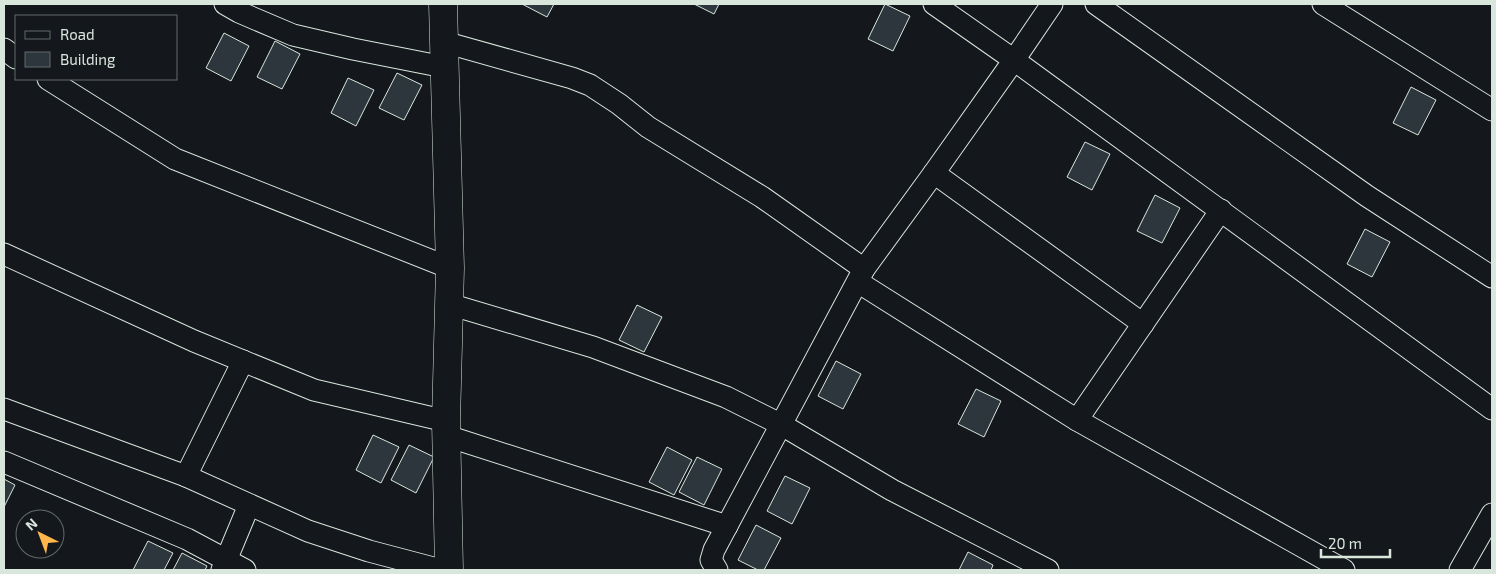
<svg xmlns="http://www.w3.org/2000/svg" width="1496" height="574" font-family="'Exo 2',sans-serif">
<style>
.building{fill:#2c363c;stroke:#d8e6dc}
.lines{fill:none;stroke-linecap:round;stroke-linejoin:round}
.street-casing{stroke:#d8e6dc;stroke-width:23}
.secondary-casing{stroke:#d8e6dc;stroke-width:29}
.street{stroke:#14181c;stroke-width:21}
.secondary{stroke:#14181c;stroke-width:28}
</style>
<rect width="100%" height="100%" fill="#14181c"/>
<g class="building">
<polygon points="522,4 554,4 547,17"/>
<polygon points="694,4 719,4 714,14"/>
<polygon points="885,4 910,16 893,51 868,39"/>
<polygon points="224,33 249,46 231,81 206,68"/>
<polygon points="275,41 300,54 282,89 257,77"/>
<polygon points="397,73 422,85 404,120 379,108"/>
<polygon points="348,78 374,90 356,126 331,113"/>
<polygon points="1411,87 1436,100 1418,135 1393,123"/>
<polygon points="1085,142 1110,154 1092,190 1067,177"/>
<polygon points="1155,195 1180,208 1162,243 1137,231"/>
<polygon points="1365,229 1390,242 1372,277 1347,264"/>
<polygon points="637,305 662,317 644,352 619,340"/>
<polygon points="836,361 861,374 843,409 818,396"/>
<polygon points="976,389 1001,401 984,437 958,424"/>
<polygon points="373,435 399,447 381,483 356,470"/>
<polygon points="409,445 434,457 416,493 391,480"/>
<polygon points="667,447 692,460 674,495 649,482"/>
<polygon points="697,457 722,469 704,505 679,492"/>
<polygon points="785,476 810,488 792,524 767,511"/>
<polygon points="4,479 15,485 4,507"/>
<polygon points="756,525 781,538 764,570 758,570 738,560"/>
<polygon points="148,541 173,553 164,570 133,570"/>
<polygon points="968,552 993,565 991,570 959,570"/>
<polygon points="182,553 207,566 205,570 173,570"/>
</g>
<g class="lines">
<g class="street-casing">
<g id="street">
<polyline points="225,4 239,12 293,35 353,49 444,67"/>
<polyline points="934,4 1014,60 1492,409"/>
<polyline points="1096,4 1367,196 1492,277"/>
<polyline points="1323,4 1492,110"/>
<polyline points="444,42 572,78 590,85 619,104 648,127 762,197 864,269"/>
<polyline points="4,49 16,58"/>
<polyline points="48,79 175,159 450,268"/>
<polyline points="934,173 1143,324"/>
<polyline points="4,254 194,341 314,390 446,421"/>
<polyline points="858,282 1077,420 1344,570"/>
<polyline points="449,304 593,347 726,397 782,425 892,490 1048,570"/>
<polyline points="4,409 186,476 308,531 369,551 441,570"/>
<polyline points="1077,420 1221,210"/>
<polyline points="447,436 727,526"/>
<polyline points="4,462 187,539 245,570"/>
<polyline points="186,476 243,361"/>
<polyline points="222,570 249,505"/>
<polyline points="717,570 711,560 714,550 864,269 934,173 1014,60 1052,4"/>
<polyline points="1460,570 1492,514"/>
</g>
</g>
<g class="secondary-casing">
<polyline id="secondary" points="443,4 450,268 446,421 449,570"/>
</g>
<use href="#street" class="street"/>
<use href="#secondary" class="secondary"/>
</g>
<rect width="1496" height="574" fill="none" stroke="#d8e6dc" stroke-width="10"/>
<rect x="15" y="15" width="162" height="65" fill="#14181c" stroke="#626a69"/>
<rect x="25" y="31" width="25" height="8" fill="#14181c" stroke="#626a69"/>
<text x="60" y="40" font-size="15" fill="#d8e6dc">Road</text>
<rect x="25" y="52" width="25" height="15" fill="#2c363c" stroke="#626a69"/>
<text x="60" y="65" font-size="15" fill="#d8e6dc">Building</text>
<g transform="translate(40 534) rotate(318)"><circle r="24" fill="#14181c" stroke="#626a69"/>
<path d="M0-4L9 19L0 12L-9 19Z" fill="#ffb74d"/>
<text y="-8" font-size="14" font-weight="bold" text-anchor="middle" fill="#d8e6dc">N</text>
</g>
<path d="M1321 549v8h69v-8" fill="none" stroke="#d8e6dc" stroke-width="2.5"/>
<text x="1328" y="549" font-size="15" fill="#d8e6dc" stroke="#14181c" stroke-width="4" paint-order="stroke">20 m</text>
</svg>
